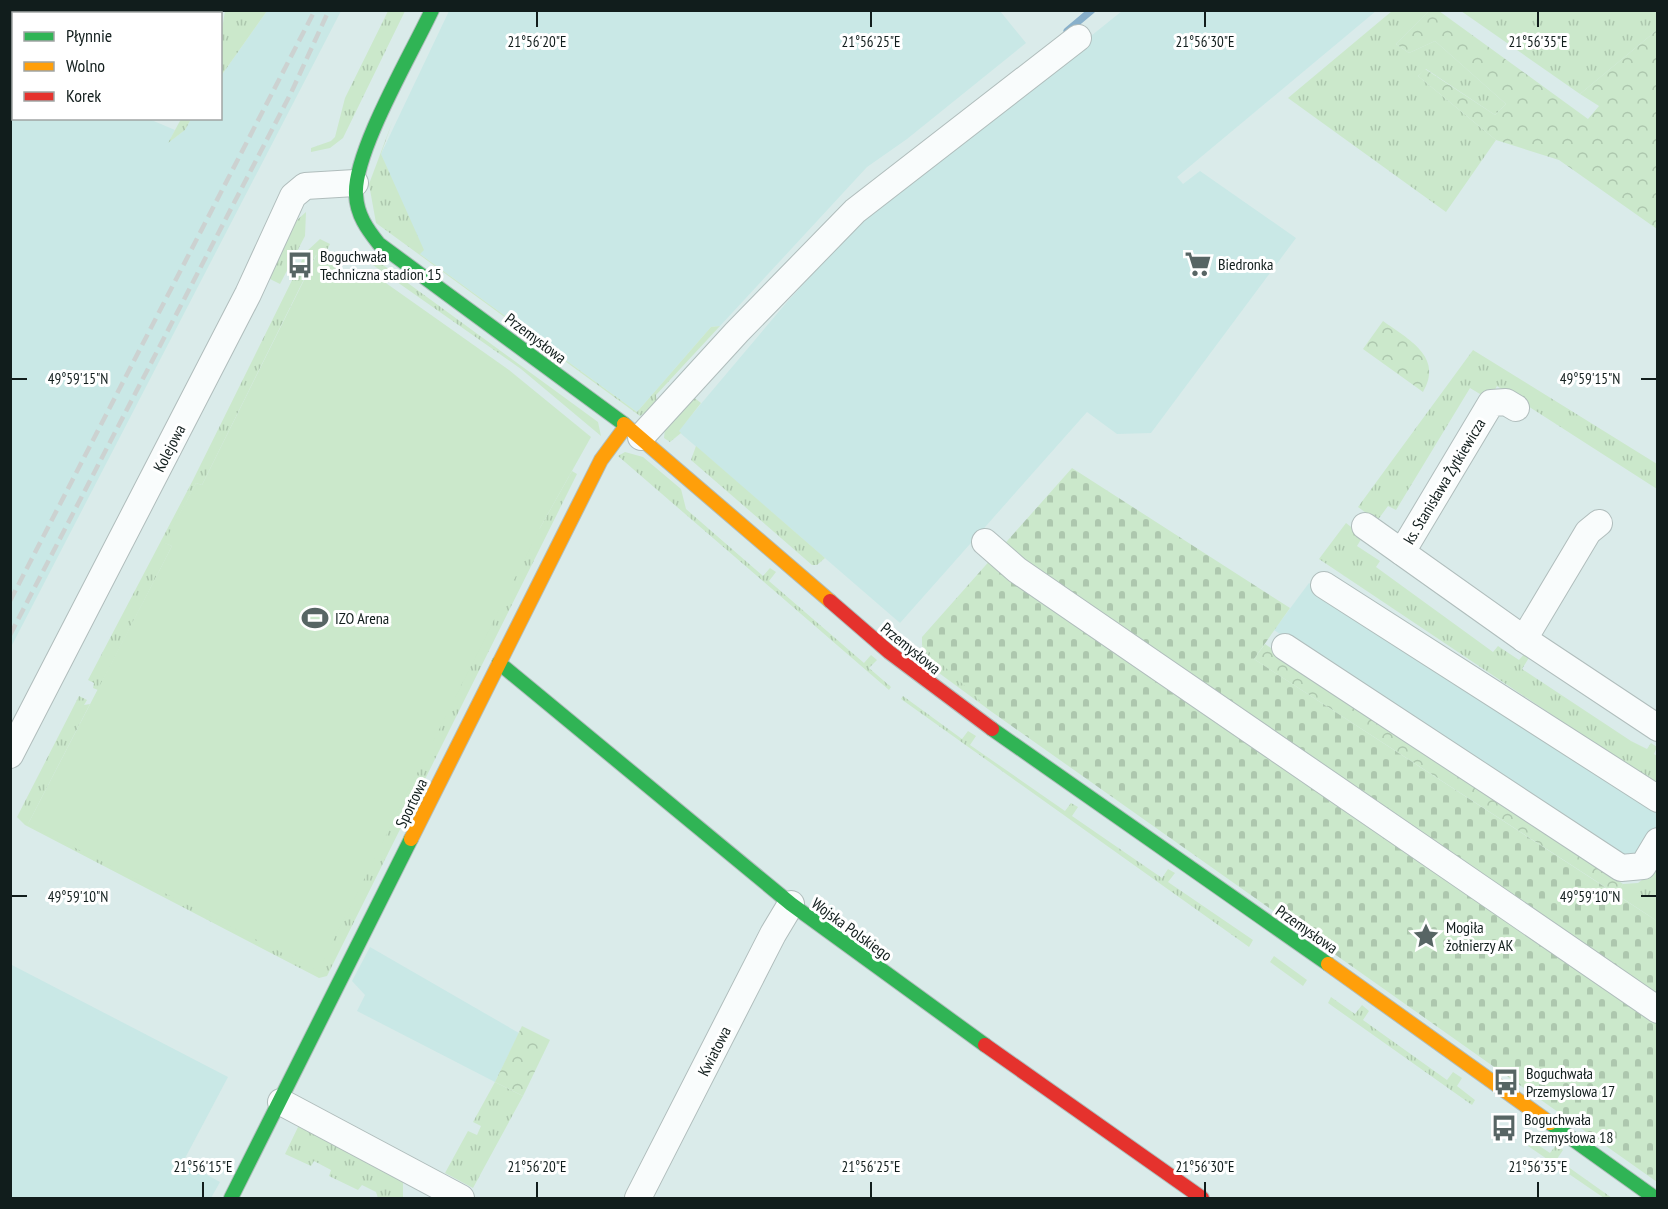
<svg xmlns="http://www.w3.org/2000/svg" width="1668" height="1209" font-family="'PT Sans Narrow',sans-serif">
<style>
.built{fill:#c9e8e6}
.grass{fill:url(#grass-tufts)}
.forest{fill:url(#forest-crowns)}
.cemetery{fill:url(#cemetery-stones)}
.pitch{fill:#cbe8cb}
.lines{fill:none;stroke-linecap:round;stroke-linejoin:round}
.stream{stroke:#88b0cb;stroke-width:7}
.street-casing{stroke:#b0bdbc;stroke-width:28}
.fast-casing{stroke:#b0bdbc;stroke-width:16}
.slow-casing{stroke:#b0bdbc;stroke-width:16}
.jam-casing{stroke:#b0bdbc;stroke-width:16}
.street{stroke:#f9fcfc;stroke-width:26}
.fast{stroke:#30b455;stroke-width:14}
.slow{stroke:#ff9f0a;stroke-width:14}
.jam{stroke:#e5322d;stroke-width:14}
.rail{stroke:#ccd2d1;stroke-width:4.5;stroke-dasharray:12 6;stroke-linecap:butt}
.ticks{fill:none;stroke:#111d1c;stroke-width:2}
.labels{text-anchor:middle;stroke-width:6;stroke-linejoin:round;paint-order:stroke}
.poi-label{font-size:16px;fill:#111d1c;stroke:#fff;text-anchor:start}
.street-label{font-size:16px;fill:#111d1c;stroke:#fff}
.ticks-label{font-size:15px;text-anchor:middle;fill:#111d1c;stroke:#fff;stroke-width:6;stroke-linejoin:round;paint-order:stroke}
</style>
<defs>
<pattern id="grass-tufts" width="24" height="20" patternUnits="userSpaceOnUse" patternTransform="scale(1.5)"><rect width="24" height="20" fill="#cbe8cb"/><path d="M3 7l-1-3M5 7V3M7 7l1-3M15 17l-1-3M17 17v-4M19 17l1-3" fill="none" stroke="#adc7ae"/></pattern>
<pattern id="forest-crowns" width="20" height="18" patternUnits="userSpaceOnUse" patternTransform="scale(1.5)"><rect width="20" height="18" fill="#cbe8cb"/><path d="M2 6a3 3 0 1 1 6 0M12 15a3 3 0 1 1 6 0" fill="none" stroke="#adc7ae"/></pattern>
<pattern id="cemetery-stones" width="16" height="16" patternUnits="userSpaceOnUse" patternTransform="scale(1.5)"><rect width="16" height="16" fill="#cbe8cb"/><path d="M2 7V4a2 2 0 0 1 4 0v3zM10 15v-3a2 2 0 0 1 4 0v3z" fill="#adc7ae"/></pattern>
</defs>
<rect width="100%" height="100%" fill="#daebea"/>
<g class="built">
<polygon points="267,11 341,11 11,647 10,41 14,42 14,118 149,119 175,130 169,142 185,130 191,119 220,118 221,76"/>
<polygon points="449,11 1000,11 1026,43 907,139 867,167 720,326 711,327 637,412 420,254 381,154"/>
<polygon points="1122,11 1376,11 1177,177 1183,184 1200,171 1296,238 1151,433 1117,434 1087,412 900,623 678,431 787,302 862,220"/>
<polygon points="1309,583 1657,812 1657,825 1632,863 1274,630"/>
<polygon points="370,947 519,1033 495,1082 357,1011 365,995 352,981"/>
<polygon points="10,964 228,1077 183,1162 220,1182 211,1198 11,1198"/>
</g>
<g class="grass">
<polygon points="1430,10 1396,44 1409,53 1435,41 1506,104 1495,115 1426,69 1418,76 1496,140 1446,212 1288,98 1392,11"/>
<polygon points="225,11 267,11 221,76 221,35"/>
<polygon points="388,11 405,11 343,138 330,148 311,152 311,148 331,141 335,137 345,98"/>
<polygon points="1461,11 1657,11 1657,30 1580,94"/>
<polygon points="181,119 191,119 185,130 168,143"/>
<polygon points="393,120 381,154 424,250 420,254 637,412 711,327 720,326 656,395 657,405 640,416 376,223 369,184"/>
<polygon points="306,212 305,236 280,284 270,279 269,273 296,221"/>
<polygon points="320,239 330,244 323,258 316,255 202,485 196,483 165,543 172,546 98,690 93,688 94,683 88,680 193,480 306,252"/>
<polygon points="364,251 598,422 601,436 521,369 370,263 355,258"/>
<polygon points="1473,350 1657,464 1657,489 1497,386 1492,395 1485,397 1470,388 1396,510 1388,506 1377,521 1358,507"/>
<polygon points="692,396 701,403 679,431 681,433 670,442 664,438 665,428"/>
<polygon points="696,446 825,558 817,565 812,565 691,460"/>
<polygon points="625,452 643,457 681,489 686,509 763,576 770,568 776,572 769,581 864,663 871,655 877,660 869,668 891,687 889,690 618,456"/>
<polygon points="572,471 577,474 327,976 319,978 25,825 17,817 79,696 87,700 84,705 90,704 28,824 540,528"/>
<polygon points="1346,523 1363,536 1357,546 1380,561 1376,567 1493,652 1498,646 1519,660 1526,652 1530,656 1522,669 1631,741 1647,749 1651,743 1657,747 1654,754 1657,756 1657,785 1319,559"/>
<polygon points="922,645 986,704 992,712 924,662"/>
<polygon points="903,696 962,739 968,731 976,736 970,745 1065,811 1071,803 1078,807 1072,816 1162,878 1168,869 1175,873 1168,882 1253,940 1249,947 901,699"/>
<polygon points="1657,868 1658,869 1657,921 1616,894 1623,884 1638,883"/>
<polygon points="1274,956 1307,980 1303,986 1270,962"/>
<polygon points="1331,997 1355,1014 1362,1005 1369,1011 1363,1020 1447,1080 1453,1072 1462,1078 1457,1086 1475,1100 1472,1105 1328,1003"/>
<polygon points="495,1082 523,1096 473,1188 445,1173 468,1131 477,1135 481,1126 473,1122"/>
<polygon points="300,1123 403,1181 403,1198 378,1198 376,1192 362,1185 358,1190 329,1176 331,1170 314,1161 311,1166 285,1154"/>
<polygon points="1532,1141 1550,1153 1557,1144 1563,1150 1557,1159 1612,1198 1604,1198 1528,1146"/>
</g>
<g class="forest">
<polygon points="1430,10 1439,11 1588,119 1599,106 1580,94 1657,30 1657,229 1559,160 1496,140 1418,76 1425,69 1495,115 1506,104 1435,41 1409,53 1396,44"/>
<path d="M 1383,321 C 1408,339 1444,357 1423,392 L 1363,349 Z"/>
<polygon points="1265,644 1623,884 1616,894 1254,659"/>
<polygon points="522,1026 550,1040 523,1096 495,1082"/>
</g>
<polygon class="cemetery" points="1072,468 1290,608 1254,659 1657,921 1657,1182 992,712 922,645 922,637"/>
<polygon class="pitch" points="317,254 344,272 366,269 509,370 591,437 540,528 318,971 28,824 172,546 164,543 196,483 202,485"/>
<g class="lines">
<polyline class="stream" points="1067,31 1092,10"/>
<g class="street-casing">
<g id="street">
<polyline points="641,437 737,332 855,211 1078,38"/>
<polyline points="1365,526 1524,639 1658,728"/>
<polyline points="985,542 1017,570 1658,1010"/>
<polyline points="1402,552 1491,403 1506,402 1516,408"/>
<polyline points="1324,585 1658,799"/>
<polyline points="1524,639 1588,532 1599,523"/>
<polyline points="1285,647 1621,868 1643,866 1658,841"/>
<polyline points="10,755 248,294 293,196 305,186 355,183"/>
<polyline points="281,1102 461,1198"/>
<polyline points="638,1198 773,934 791,904"/>
</g>
</g>
<g class="fast-casing">
<g id="fast">
<path d="M 432,10 C 412,53 353,153 356,195 C 357,215 367,229 379,244 L 624,424"/>
<polyline points="499,663 791,904 985,1045"/>
<polyline points="992,729 1328,964"/>
<polyline points="1550,1123 1655,1198"/>
<polyline points="231,1198 411,839"/>
</g>
</g>
<g class="slow-casing">
<g id="slow">
<polyline points="624,424 830,601"/>
<polyline points="411,839 601,460 626,426"/>
<polyline points="1328,964 1550,1123"/>
</g>
</g>
<g class="jam-casing">
<g id="jam">
<polyline points="830,601 889,652 992,729"/>
<polyline points="985,1045 1202,1198"/>
</g>
</g>
<use href="#street" class="street"/>
<use href="#fast" class="fast"/>
<use href="#slow" class="slow"/>
<use href="#jam" class="jam"/>
<g class="rail">
<polyline points="10,601 315,10"/>
<polyline points="10,635 291,93 329,10"/>
</g>
</g>
<path class="ticks" d="M 537,12 L 537,27M 871,12 L 871,27M 1205,12 L 1205,27M 1538,12 L 1538,27M 12,379 L 27,379M 1641,379 L 1656,379M 12,896 L 27,896M 1641,896 L 1656,896M 203,1182 L 203,1197M 537,1182 L 537,1197M 871,1182 L 871,1197M 1205,1182 L 1205,1197M 1538,1182 L 1538,1197"/>
<defs>
<g id="supermarket-bare" transform="scale(2.07)"><path d="M-6-5.5h2.5l.6 2H6L4.5 2H-2.5L-4.4-4H-6ZM-1.5 3.2a1.3 1.3 0 1 0 .1 0ZM3 3.2a1.3 1.3 0 1 0 .1 0Z" fill="#576564" stroke="#fff" stroke-width="2.5" paint-order="stroke"/></g>
<g id="bus-bare" transform="scale(2.07)"><path d="M-5-6H5V4H4V6H2V4H-2V6H-4V4H-5ZM-3.5-4V0h7V-4ZM-3.5 1.2v1.5H-2V1.2ZM2 1.2v1.5H3.5V1.2Z" fill="#576564" stroke="#fff" stroke-width="2.5" paint-order="stroke"/></g>
<g id="stadium-bare" transform="scale(2.07)"><path d="M0-5a6.5 5 0 1 0 0 10a6.5 5 0 1 0 0-10ZM-3.5-1.8h7v3.6h-7Z" fill="#576564" stroke="#fff" stroke-width="2.5" paint-order="stroke"/></g>
<g id="sight-bare" transform="scale(2.07)"><path d="M0-6L1.8-2.2L6-1.7L2.9 1.2L3.7 5.4L0 3.3L-3.7 5.4L-2.9 1.2L-6-1.7L-1.8-2.2Z" fill="#576564" stroke="#fff" stroke-width="2.5" paint-order="stroke"/></g>
</defs>
<g fill-rule="evenodd">
<use href="#supermarket-bare" x="1198" y="264"/>
<use href="#bus-bare" x="300" y="265"/>
<use href="#stadium-bare" x="315" y="618"/>
<use href="#sight-bare" x="1426" y="936"/>
<use href="#bus-bare" x="1506" y="1082"/>
<use href="#bus-bare" x="1504" y="1128"/>
</g>
<g class="labels">
<g class="poi-label">
<text x="320" y="262">Boguchwała<tspan x="320" dy="18">Techniczna stadion 15</tspan></text>
<text x="1218" y="270">Biedronka</text>
<text x="335" y="624">IZO Arena</text>
<text x="1446" y="933">Mogiła<tspan x="1446" dy="18">żołnierzy AK</tspan></text>
<text x="1526" y="1079">Boguchwała<tspan x="1526" dy="18">Przemyslowa 17</tspan></text>
<text x="1524" y="1125">Boguchwała<tspan x="1524" dy="18">Przemysłowa 18</tspan></text>
</g>
<g class="street-label">
<text transform="translate(536 338) rotate(37)" y="6">Przemysłowa</text>
<text transform="translate(169 448) rotate(-63)" y="6">Kolejowa</text>
<text transform="translate(1444 481) rotate(-59)" y="6">ks. Stanisława Żytkiewicza</text>
<text transform="translate(911 648) rotate(39)" y="6">Przemysłowa</text>
<text transform="translate(411 803) rotate(-64)" y="6">Sportowa</text>
<text transform="translate(852 929) rotate(36)" y="6">Wojska Polskiego</text>
<text transform="translate(1307 929) rotate(35)" y="6">Przemysłowa</text>
<text transform="translate(714 1051) rotate(-63)" y="6">Kwiatowa</text>
</g>
</g>
<g class="ticks-label">
<text x="537" y="47">21°56'20"E</text>
<text x="871" y="47">21°56'25"E</text>
<text x="1205" y="47">21°56'30"E</text>
<text x="1538" y="47">21°56'35"E</text>
<text x="78" y="384">49°59'15"N</text>
<text x="1590" y="384">49°59'15"N</text>
<text x="78" y="902">49°59'10"N</text>
<text x="1590" y="902">49°59'10"N</text>
<text x="203" y="1172">21°56'15"E</text>
<text x="537" y="1172">21°56'20"E</text>
<text x="871" y="1172">21°56'25"E</text>
<text x="1205" y="1172">21°56'30"E</text>
<text x="1538" y="1172">21°56'35"E</text>
</g>
<rect width="1668" height="1209" fill="none" stroke="#111d1c" stroke-width="24"/>
<rect x="12" y="12" width="210" height="108" fill="#ffffff" stroke="#a0a5a4" stroke-width="1.5"/>
<rect x="24" y="32" width="30" height="9" fill="#30b455" stroke="#a0a5a4" stroke-width="1.5"/>
<text x="66" y="42" font-size="18" fill="#111d1c">Płynnie</text>
<rect x="24" y="62" width="30" height="9" fill="#ff9f0a" stroke="#a0a5a4" stroke-width="1.5"/>
<text x="66" y="72" font-size="18" fill="#111d1c">Wolno</text>
<rect x="24" y="92" width="30" height="9" fill="#e5322d" stroke="#a0a5a4" stroke-width="1.5"/>
<text x="66" y="102" font-size="18" fill="#111d1c">Korek</text>
</svg>
